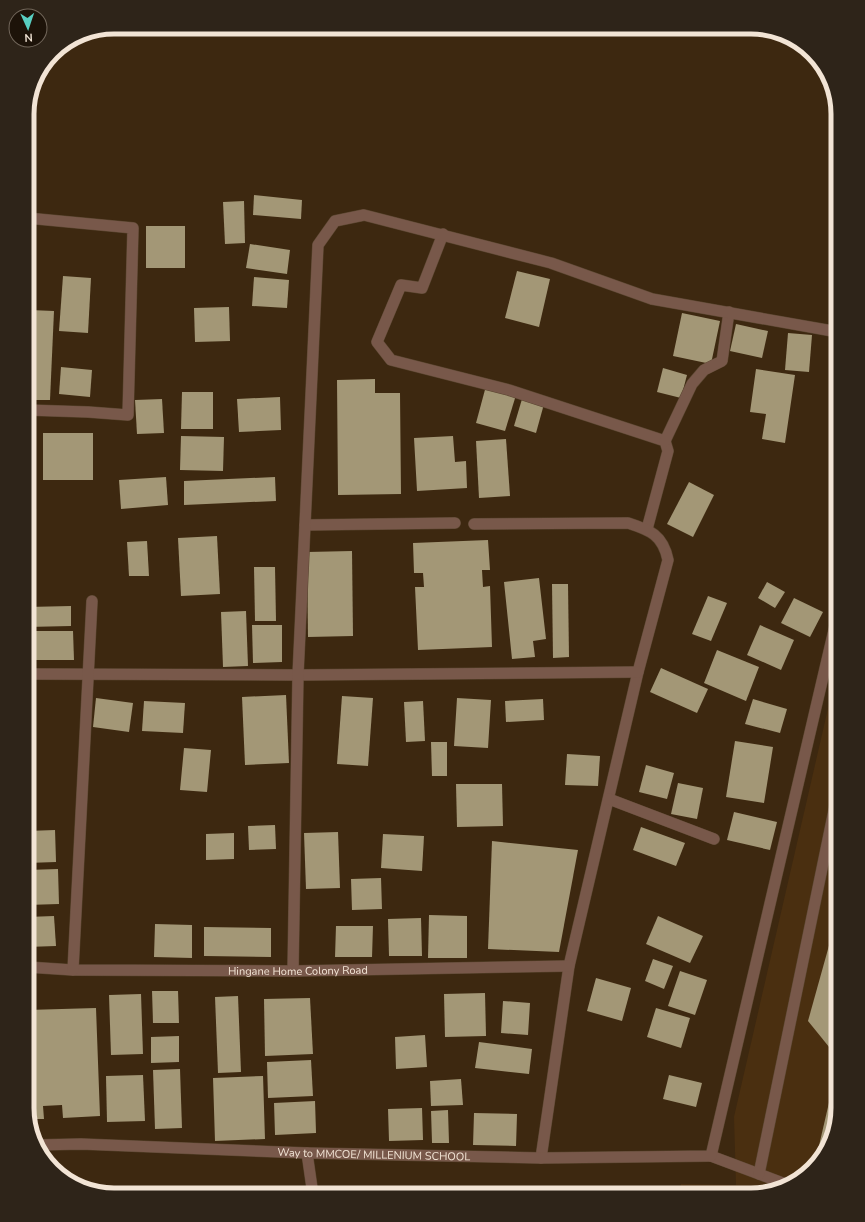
<svg xmlns="http://www.w3.org/2000/svg" width="865" height="1222" font-family="'Nunito Sans',sans-serif">
<style>
.built{fill:#4a2f10}
.building{fill:#a39776}
.lines{fill:none;stroke-linecap:round;stroke-linejoin:round}
.service-casing{stroke:#5a4630;stroke-width:12}
.minor-casing{stroke:#5a4630;stroke-width:12}
.service{stroke:#78584a;stroke-width:11}
.minor{stroke:#78584a;stroke-width:11}
.labels{text-anchor:middle;stroke-width:4;stroke-linejoin:round;paint-order:stroke}
.street-label{font-size:11px;fill:#f2e4d5;stroke:#1d1309}
.rim{fill:none;stroke:#f2e4d5;stroke-width:5}
</style>
<rect width="100%" height="100%" fill="#3d2810"/>
<polygon class="built" points="838,665 838,1109 826,1152 795,1183 752,1195 679,1195 681,1184 736,1185 734,1117"/>
<g class="building">
<polygon points="254,195 302,200 301,219 253,215"/>
<polygon points="244,201 245,243 225,244 223,202"/>
<rect x="146" y="226" width="39" height="42"/>
<polygon points="250,244 290,250 287,274 246,268"/>
<polygon points="837,267 838,267 838,299 833,298"/>
<polygon points="517,271 550,279 539,327 505,318"/>
<polygon points="63,276 91,278 88,333 59,331"/>
<polygon points="254,277 289,280 287,308 252,306"/>
<polygon points="229,307 230,341 195,342 194,308"/>
<polygon points="30,310 54,311 50,400 27,400"/>
<polygon points="682,313 720,321 711,364 673,356"/>
<polygon points="736,324 768,331 762,358 730,351"/>
<polygon points="788,333 812,335 809,372 785,370"/>
<polygon points="61,367 92,370 90,397 59,394"/>
<polygon points="663,368 687,375 681,398 657,392"/>
<polygon points="756,369 795,375 785,443 762,439 766,414 750,412"/>
<polygon points="375,379 375,393 400,393 401,494 338,495 337,380"/>
<polygon points="486,386 516,395 505,431 476,423"/>
<polygon points="182,392 213,392 213,429 181,429"/>
<polygon points="280,397 281,430 239,432 237,399"/>
<polygon points="162,399 164,433 137,434 135,400"/>
<polygon points="522,399 544,404 536,433 514,426"/>
<rect x="43" y="433" width="50" height="47"/>
<polygon points="181,436 224,437 223,471 180,470"/>
<polygon points="453,436 455,462 466,461 467,488 417,491 414,438"/>
<polygon points="506,439 510,496 479,498 476,441"/>
<polygon points="166,477 168,505 121,509 119,480"/>
<polygon points="275,477 276,501 184,505 184,481"/>
<polygon points="689,482 714,495 693,537 667,524"/>
<polygon points="217,536 220,594 181,596 178,538"/>
<polygon points="488,540 490,570 482,570 483,587 490,586 492,647 418,650 415,587 424,587 423,573 414,573 413,543"/>
<polygon points="147,541 149,576 129,576 127,542"/>
<polygon points="352,551 353,636 308,637 307,552"/>
<polygon points="254,567 275,567 276,621 255,621"/>
<polygon points="539,578 546,639 533,641 535,657 512,659 504,582"/>
<polygon points="767,582 785,592 775,608 758,598"/>
<polygon points="552,584 568,584 569,657 553,658"/>
<polygon points="708,596 727,603 711,641 692,634"/>
<polygon points="794,598 823,612 810,637 781,623"/>
<polygon points="71,606 71,626 27,627 27,607"/>
<polygon points="246,611 248,666 223,667 221,612"/>
<polygon points="252,625 282,625 282,662 253,663"/>
<polygon points="760,625 794,640 781,670 747,655"/>
<polygon points="27,631 73,631 74,660 27,660"/>
<polygon points="717,650 759,667 746,701 704,683"/>
<polygon points="661,668 708,689 697,713 650,692"/>
<polygon points="286,695 289,763 245,765 242,697"/>
<polygon points="342,696 373,698 368,766 337,764"/>
<polygon points="96,698 133,703 129,732 93,727"/>
<polygon points="457,698 491,700 488,748 454,746"/>
<polygon points="543,699 544,720 506,722 505,701"/>
<polygon points="753,699 787,709 780,733 745,724"/>
<polygon points="144,701 185,703 183,733 142,731"/>
<polygon points="423,701 425,741 406,742 404,702"/>
<polygon points="735,741 773,747 764,803 726,797"/>
<polygon points="431,742 447,742 447,776 432,776"/>
<polygon points="184,748 211,750 207,792 180,790"/>
<polygon points="567,754 600,756 598,786 565,785"/>
<polygon points="646,765 674,773 667,799 639,792"/>
<polygon points="678,783 703,788 697,819 671,814"/>
<polygon points="456,784 502,784 503,826 457,827"/>
<polygon points="734,812 777,822 770,850 727,840"/>
<polygon points="275,825 276,849 249,850 248,826"/>
<polygon points="641,827 685,843 676,866 633,850"/>
<polygon points="55,830 56,862 27,863 27,831"/>
<polygon points="338,832 340,888 306,889 304,833"/>
<polygon points="234,833 234,859 206,860 206,834"/>
<polygon points="383,834 424,836 422,871 381,868"/>
<polygon points="492,841 578,850 559,952 488,949"/>
<polygon points="58,869 59,904 27,905 27,870"/>
<polygon points="381,878 382,909 352,910 351,879"/>
<polygon points="429,915 467,916 467,958 428,958"/>
<polygon points="54,916 56,946 27,947 27,917"/>
<polygon points="658,916 703,936 690,963 646,944"/>
<polygon points="421,918 422,956 389,956 388,919"/>
<polygon points="155,924 192,925 192,958 154,957"/>
<polygon points="336,926 373,926 372,957 335,957"/>
<polygon points="204,927 271,928 271,957 204,956"/>
<polygon points="830,942 838,945 838,1058 808,1021"/>
<polygon points="653,959 673,966 664,989 645,981"/>
<polygon points="680,971 707,980 695,1015 668,1006"/>
<polygon points="596,978 631,988 622,1021 587,1011"/>
<polygon points="152,991 178,991 179,1023 153,1023"/>
<polygon points="485,993 486,1036 445,1037 444,994"/>
<polygon points="141,994 143,1054 111,1055 109,995"/>
<polygon points="238,996 241,1072 218,1073 215,997"/>
<polygon points="310,998 313,1054 265,1056 264,999"/>
<polygon points="503,1001 530,1003 528,1035 501,1033"/>
<polygon points="96,1008 100,1116 63,1118 62,1105 43,1106 44,1119 30,1119 27,1108 27,1010"/>
<polygon points="656,1008 690,1018 681,1048 647,1037"/>
<polygon points="425,1035 427,1067 396,1069 395,1037"/>
<polygon points="179,1036 179,1062 151,1063 151,1037"/>
<polygon points="479,1042 532,1049 529,1074 475,1068"/>
<polygon points="311,1060 313,1096 268,1098 267,1062"/>
<polygon points="837,1068 838,1109 826,1152 815,1163"/>
<polygon points="180,1069 182,1128 155,1129 153,1070"/>
<polygon points="143,1075 145,1121 107,1122 106,1076"/>
<polygon points="669,1075 702,1083 696,1107 663,1099"/>
<polygon points="263,1076 265,1139 215,1141 213,1078"/>
<polygon points="461,1079 463,1105 431,1106 430,1081"/>
<polygon points="315,1101 316,1133 275,1135 274,1103"/>
<polygon points="422,1108 423,1140 389,1141 388,1109"/>
<polygon points="448,1110 449,1143 432,1143 431,1111"/>
<polygon points="474,1113 517,1114 516,1146 473,1145"/>
</g>
<g class="lines">
<g class="service-casing">
<g id="service">
<polyline points="305,525 455,523"/>
<polyline points="307,1153 313,1195"/>
<polyline points="711,1156 788,1185"/>
<polyline points="759,1174 838,791"/>
</g>
</g>
<g class="minor-casing">
<g id="minor">
<polyline points="443,234 422,288 401,285 377,342 391,360 509,390 665,441 668,451 647,529"/>
<polyline points="27,410 88,412 128,415 133,228 27,218"/>
<polyline points="665,441 692,384 704,370 722,361 729,312"/>
<path d="M 474,524 L 628,523 C 650,530 663,535 668,560 L 638,672 L 569,966 L 541,1158"/>
<polyline points="27,674 298,675 638,672"/>
<polyline points="609,799 714,839"/>
<path id="s1" d="M 27,967 L 73,970 L 293,971 L 569,966"/>
<polyline points="73,970 92,601"/>
<polyline points="293,971 298,675 318,245 335,221 364,215 551,263 652,299 838,332"/>
<path id="s2" d="M 37,1145 L 81,1144 L 307,1153 L 541,1158 L 711,1156 L 838,613"/>
</g>
</g>
<use href="#service" class="service"/>
<use href="#minor" class="minor"/>
</g>
<g class="labels">
<g class="street-label">
<text dy="4" stroke="none"><textPath href="#s1" startOffset="271">Hingane Home Colony Road</textPath></text>
<text dy="4" stroke="none"><textPath href="#s2" startOffset="337">Way to MMCOE/ MILLENIUM SCHOOL</textPath></text>
</g>
</g>
<path d="M0 0H865V1222H0ZM114 34H751A80 80 0 0 1 831 114V1108A80 80 0 0 1 751 1188H114A80 80 0 0 1 34 1108V114A80 80 0 0 1 114 34Z" fill="#2e2419" fill-rule="evenodd"/>
<path class="rim" d="M114 34H751A80 80 0 0 1 831 114V1108A80 80 0 0 1 751 1188H114A80 80 0 0 1 34 1108V114A80 80 0 0 1 114 34Z"/>
<g transform="translate(28 28) rotate(177)"><circle r="19" fill="#1d1309" stroke="#72675b"/>
<path d="M0-3L7 15L0 10L-7 15Z" fill="#58cec1"/>
<text y="-6" font-size="11" font-weight="bold" text-anchor="middle" fill="#f2e4d5">N</text>
</g>
</svg>
